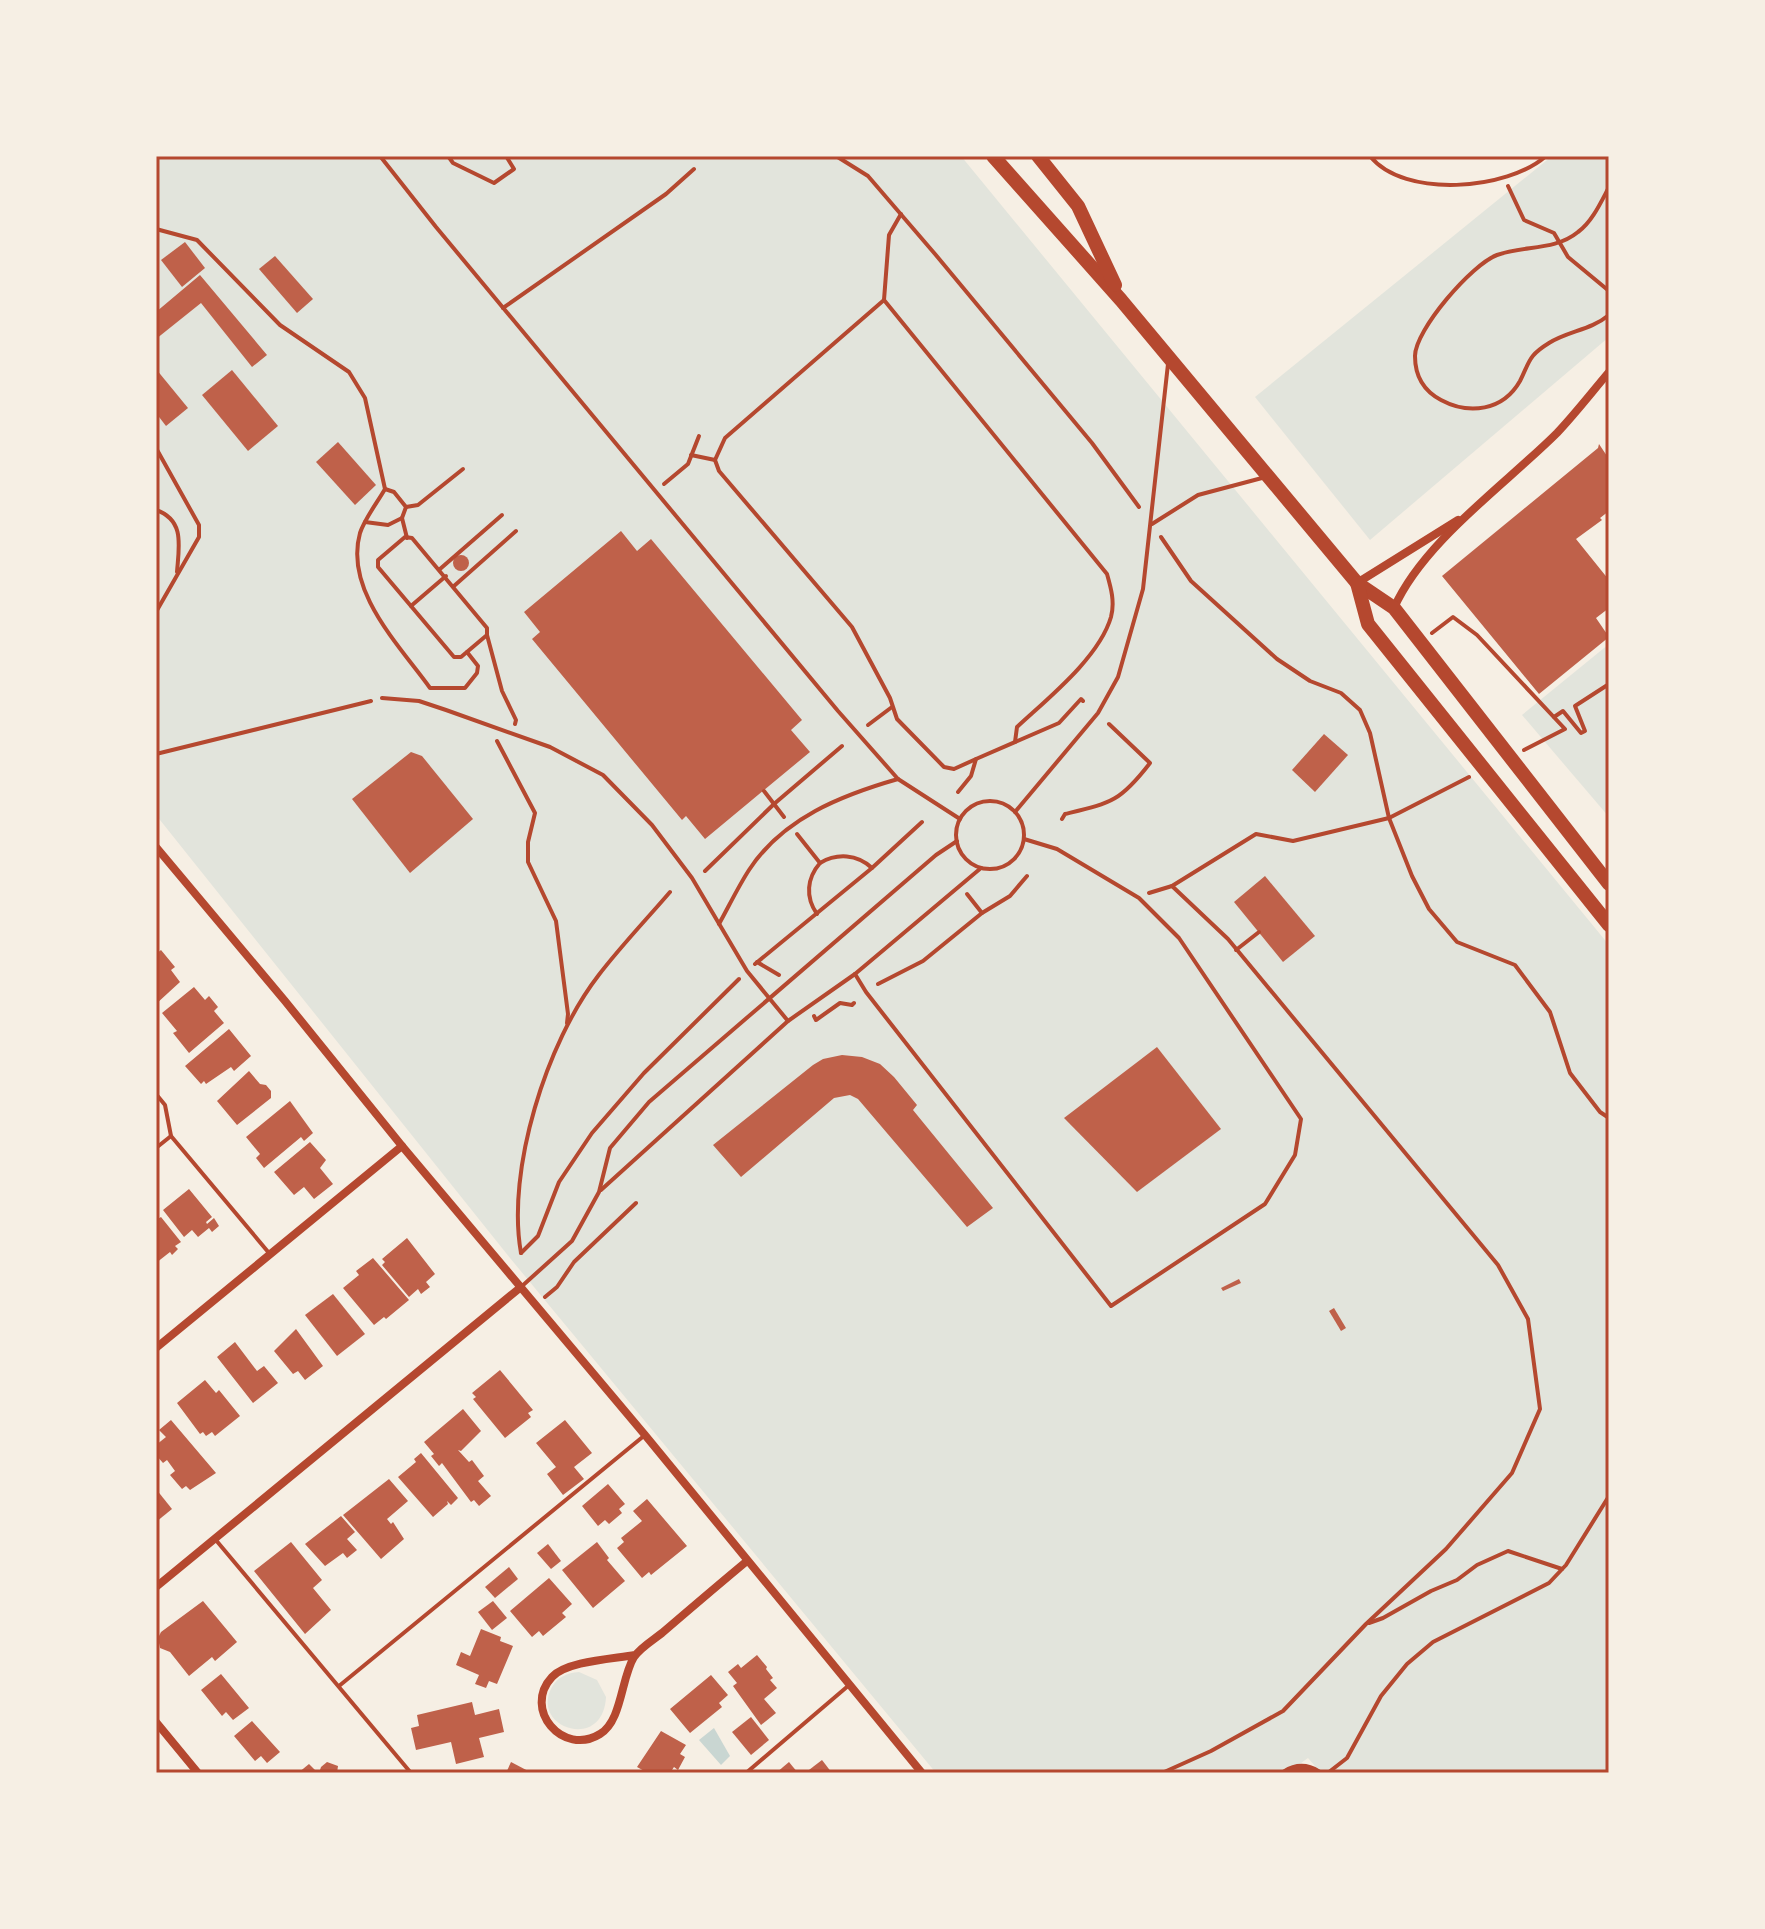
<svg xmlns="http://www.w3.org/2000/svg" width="1765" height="1929" font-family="Roboto,sans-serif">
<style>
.green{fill:#e2e4dc}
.water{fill:#c9d6d2}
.building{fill:#bf614a}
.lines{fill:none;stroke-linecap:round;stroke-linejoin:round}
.path{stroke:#b5482f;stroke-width:4}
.service{stroke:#b5482f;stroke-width:4}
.minor{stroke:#b5482f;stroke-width:8}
.primary{stroke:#b5482f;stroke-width:14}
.neatline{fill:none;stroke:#b5482f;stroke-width:3}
</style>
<rect width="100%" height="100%" fill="#f6efe4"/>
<g class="green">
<polygon points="156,156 961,156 1609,945 1609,1773 1321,1773 1308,1758 1287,1773 936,1773 510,1258 156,815"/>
<polygon points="1552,156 1609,156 1609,337 1370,540 1255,397"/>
<polygon points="1609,644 1609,817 1522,715"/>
<path d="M 579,1672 L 597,1680 L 606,1697 C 603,1753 529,1727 552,1687 C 558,1677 567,1673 579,1672 Z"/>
</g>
<polygon class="water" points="714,1728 730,1756 721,1765 699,1740"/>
<g class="building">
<polygon points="185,242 205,268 182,287 161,260"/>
<polygon points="275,256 313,299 297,313 259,269"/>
<polygon points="200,275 267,355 252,367 201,303 156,339 156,312"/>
<polygon points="156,369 188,408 166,426 156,413"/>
<polygon points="232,370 278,426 248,451 202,395"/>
<polygon points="338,442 376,485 355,505 316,462"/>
<polygon points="1599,444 1609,459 1609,511 1600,518 1602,520 1576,539 1609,580 1609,608 1596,618 1609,637 1539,694 1442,576 1598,448"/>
<polygon points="621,531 637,551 651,539 802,720 791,730 810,752 705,839 686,816 682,820 532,639 540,632 524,612"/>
<circle cx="461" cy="563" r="8"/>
<polygon points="1324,734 1348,755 1315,792 1292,770"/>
<polygon points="411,752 422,756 473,819 410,873 352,799"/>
<polygon points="1265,876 1315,936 1283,962 1234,902"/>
<polygon points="161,950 175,967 171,970 180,982 156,1004 156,954"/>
<polygon points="194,987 205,1000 209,996 218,1007 214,1011 224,1023 189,1053 173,1033 177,1031 162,1013"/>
<polygon points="229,1029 251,1056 234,1071 231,1067 206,1084 204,1081 201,1084 185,1066"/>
<polygon points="1157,1047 1221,1129 1137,1192 1064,1118"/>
<polygon points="842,1055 862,1057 880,1064 894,1077 917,1105 913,1110 993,1208 967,1227 858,1099 850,1095 834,1098 741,1177 713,1145 813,1065 823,1059"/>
<polygon points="249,1071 260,1084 266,1085 271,1091 271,1098 237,1125 217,1101"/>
<polygon points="290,1101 313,1133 304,1141 301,1137 264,1168 256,1158 260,1154 246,1137"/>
<polygon points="310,1142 326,1160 320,1168 333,1184 314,1199 304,1187 294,1195 274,1172"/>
<polygon points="189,1189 212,1217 206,1222 207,1224 214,1218 219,1226 212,1232 209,1228 198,1237 192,1230 184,1237 163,1210"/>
<polygon points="161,1217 181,1242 175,1246 178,1249 172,1255 170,1252 156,1263 156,1220"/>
<polygon points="407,1238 435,1274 426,1282 430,1287 421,1294 418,1289 409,1297 382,1265 385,1262 382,1259"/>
<polygon points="373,1258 409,1300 386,1319 384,1317 374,1325 343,1288 359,1275 356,1271"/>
<polygon points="1239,1279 1241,1283 1223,1291 1221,1288"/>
<polygon points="333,1294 365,1334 337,1356 305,1315"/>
<polygon points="1334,1308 1346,1328 1341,1331 1329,1311"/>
<polygon points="296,1329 323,1366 305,1380 298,1371 293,1374 274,1351"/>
<polygon points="235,1342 257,1371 264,1366 278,1383 253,1403 217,1357"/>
<polygon points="500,1370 533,1410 528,1413 531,1417 505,1438 473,1399 476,1397 472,1393"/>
<polygon points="205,1380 216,1393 219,1390 240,1416 215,1436 212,1432 206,1436 203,1432 200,1434 177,1403"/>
<polygon points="463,1409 481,1431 461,1451 458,1450 469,1462 472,1460 484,1476 478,1481 491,1496 479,1506 474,1500 471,1502 442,1463 439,1466 431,1456 434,1454 424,1442"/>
<polygon points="171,1420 216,1473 190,1490 186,1486 182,1489 170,1475 175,1471 167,1460 163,1463 156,1455 156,1445 166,1437 159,1430"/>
<polygon points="565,1420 592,1453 574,1467 584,1479 563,1495 547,1474 556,1467 536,1443"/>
<polygon points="421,1453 458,1498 451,1505 447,1501 448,1504 433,1517 398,1477 416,1462 414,1459"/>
<polygon points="389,1479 408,1501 387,1519 391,1524 393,1522 404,1539 381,1559 343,1515"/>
<polygon points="608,1484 625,1504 619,1509 622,1513 609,1524 605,1520 598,1526 582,1506"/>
<polygon points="156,1489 172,1509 156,1522"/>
<polygon points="647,1499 687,1546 651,1575 649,1572 642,1578 617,1548 624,1542 621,1538 642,1521 633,1511"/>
<polygon points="341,1516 355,1532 347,1539 357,1550 347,1558 343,1553 325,1566 305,1544"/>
<polygon points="291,1542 322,1580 313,1588 331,1610 305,1634 254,1571"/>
<polygon points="597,1542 609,1558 607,1560 625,1581 593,1608 562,1570"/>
<polygon points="548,1544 561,1561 551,1569 537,1553"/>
<polygon points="509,1567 518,1579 495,1598 485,1587"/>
<polygon points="549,1578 572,1604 562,1613 566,1617 543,1636 539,1631 532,1637 510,1611"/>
<polygon points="203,1601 237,1642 215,1661 212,1657 189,1676 170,1652 160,1648 158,1638 161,1632"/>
<polygon points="493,1601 507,1618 492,1630 478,1612"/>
<polygon points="481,1629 501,1637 500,1641 513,1646 497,1684 489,1681 486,1688 475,1684 479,1675 456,1665 461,1652 470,1656"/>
<polygon points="757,1655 767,1667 766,1669 773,1678 770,1680 777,1688 764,1699 776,1713 761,1725 733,1686 737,1683 728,1672 738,1664 741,1668"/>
<polygon points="221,1674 249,1708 233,1720 226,1712 222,1716 201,1690"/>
<polygon points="711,1675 728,1695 719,1703 722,1707 690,1733 670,1709"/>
<polygon points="472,1702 475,1715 499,1709 504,1732 479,1738 484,1757 456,1764 451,1742 416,1750 411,1728 419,1726 417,1715"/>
<polygon points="751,1717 769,1740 751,1755 732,1732"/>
<polygon points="252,1721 280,1752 267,1763 261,1756 255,1761 234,1736"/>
<polygon points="661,1731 686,1745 680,1754 685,1757 678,1770 674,1767 670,1773 648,1773 637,1767"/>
<polygon points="822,1760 832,1773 805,1773"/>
<polygon points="327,1762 338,1766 337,1773 319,1773 321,1767"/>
<polygon points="511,1762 532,1773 506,1773"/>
<polygon points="789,1762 798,1773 776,1773"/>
<polygon points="309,1764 318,1773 298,1773"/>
</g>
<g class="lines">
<g class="path">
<polyline points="448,156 453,163 494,183 514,169 506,156"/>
<polyline points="836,156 868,176 935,254 1092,443 1139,507"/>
<polyline points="1508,186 1524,220 1554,233 1568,257 1609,291"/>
<path d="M 1609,187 C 1601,202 1592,222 1578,232 C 1555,251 1524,245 1497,255 C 1472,264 1415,330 1415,356 C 1415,377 1424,391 1441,400 C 1469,415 1503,411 1520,381 C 1530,361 1528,356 1549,343 C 1568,331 1591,330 1609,315"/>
<path d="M 901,214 L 889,235 L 884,300 L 1107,574 C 1111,588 1115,602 1111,617 C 1099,658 1047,699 1017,727 L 1015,742"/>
<path d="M 156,229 L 197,240 L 280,325 L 349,372 L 365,398 L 385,489 C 377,503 365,518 360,533 C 344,590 399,645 430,688 L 465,688 L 477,673 L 478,666 L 467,652"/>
<polyline points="884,300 725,438 715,460 719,471 852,627 890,698 897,719 944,767 954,769 976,759"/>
<polyline points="156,448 199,525 199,537 156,612"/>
<polyline points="691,455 715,460"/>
<polyline points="664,484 688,464 699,436"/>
<polyline points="385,489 394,492 406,507 402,518 407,538"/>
<polyline points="406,507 418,505 463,469"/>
<path d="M 156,510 C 185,520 179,546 177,572"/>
<polyline points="365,522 388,525 402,518"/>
<polygon points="405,537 412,538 487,628 487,635 461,657 454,657 378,567 378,560"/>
<polyline points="1161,537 1191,581 1277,659 1310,681 1341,693 1360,710 1370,733 1389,818 1412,876 1429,909 1457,942 1515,965 1550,1012 1570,1073 1600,1112 1609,1118"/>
<polyline points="440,569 502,515"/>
<polyline points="454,586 516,531"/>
<polyline points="411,606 446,576"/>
<polyline points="1432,633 1453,617 1477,635 1565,729 1524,750"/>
<polyline points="487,635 502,691 516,720 515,724"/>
<polyline points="1554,717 1563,711 1581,733 1585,731 1575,706 1609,684"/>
<polyline points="868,725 892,707"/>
<polyline points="497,741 535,813 528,842 528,862 556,921 568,1014 567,1023"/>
<polyline points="156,754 371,701"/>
<polyline points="764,791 784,817"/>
<polyline points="958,792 971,776 976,759 1059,723 1081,699 1083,701"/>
<path d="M 1062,819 L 1065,814 C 1111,803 1120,802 1150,763 L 1109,724"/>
<path d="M 797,834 L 820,863 C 807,878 805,897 817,914"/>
<path d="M 820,863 C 837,853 857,854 872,868"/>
<polyline points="705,871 774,804 842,746"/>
<polyline points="1172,886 1256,834 1293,841 1389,818 1469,777"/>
<polyline points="1149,893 1172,886 1228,939 1498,1265 1528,1319 1540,1409 1512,1473 1446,1549 1366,1624 1283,1711 1211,1751 1162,1773"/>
<polyline points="967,894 982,913"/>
<polyline points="1236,950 1259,932"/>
<polyline points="757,962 779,975"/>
<polyline points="755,964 872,868 922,822"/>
<polyline points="878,984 923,961 982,913 1010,896 1027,876"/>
<polyline points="814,1016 816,1020 840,1003 852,1005 854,1003"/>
<path d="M 521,1253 C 506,1170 547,1042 598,976 C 620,947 646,920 670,892"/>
<polyline points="521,1253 538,1236 559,1182 592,1133 644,1073 739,979"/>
<polyline points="545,1297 557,1287 574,1262 636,1203"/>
<polyline points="1369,1623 1383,1618 1431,1591 1457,1580 1477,1565 1508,1551 1562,1569"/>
<polyline points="1329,1772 1347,1758 1381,1696 1407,1664 1433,1642 1549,1583 1566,1565 1609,1496"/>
</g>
<g class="service">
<polyline points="380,156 436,227 838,711 898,779 960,819"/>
<path d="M 1370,156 C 1404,199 1508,190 1546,156"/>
<polyline points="503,308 666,194 694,169"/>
<polyline points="1152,524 1198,495 1262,478"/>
<polyline points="382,698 419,701 446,710 550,747 603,775 652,825 692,878 747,971 788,1021"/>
<circle cx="990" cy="835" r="34"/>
<polyline points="1015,812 1098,713 1118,677 1143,589 1168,364"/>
<path d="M 719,924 C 729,906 738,887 749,870 C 783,818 842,795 898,779"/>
<polyline points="855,974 866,992 1111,1306 1265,1204 1295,1155 1301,1119 1179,938 1139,898 1057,849 1024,839"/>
<polyline points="156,1094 165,1105 171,1136"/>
<polyline points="156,1148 171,1136 269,1253"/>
<polyline points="601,1190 788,1021 855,974 981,868"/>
<polyline points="521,1287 572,1241 599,1192 610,1148 649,1102 936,855 957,841"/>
<polyline points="215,1539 411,1773"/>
<polyline points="339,1686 645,1435"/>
<polyline points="746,1773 848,1686"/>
</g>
<g class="minor">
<polyline points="1357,583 1458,520"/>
<path d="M 1394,608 C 1423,542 1506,484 1557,433 C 1575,414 1592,392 1609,372"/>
<polyline points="156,847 285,1001 402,1146 645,1435 922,1773"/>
<polyline points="156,1348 402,1146"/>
<polyline points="156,1587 521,1287"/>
<path d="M 635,1655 C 613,1659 567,1661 552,1677 C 522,1709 563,1757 600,1734 C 622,1721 621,1678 634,1657 C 640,1648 653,1640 662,1633 C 690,1609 718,1585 747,1561"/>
<polyline points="156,1722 198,1773"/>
<path d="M 1285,1773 C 1296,1766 1307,1766 1318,1773"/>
</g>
<g class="primary">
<polyline points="993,156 1121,300 1357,583 1394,608 1609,884"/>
<polyline points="1038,156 1078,206 1115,285"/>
<polyline points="1357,583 1368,624 1609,925"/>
</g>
</g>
<rect width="1765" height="1929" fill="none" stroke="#f6efe4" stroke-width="316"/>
<rect x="158" y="158" width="1449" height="1613" class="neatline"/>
</svg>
